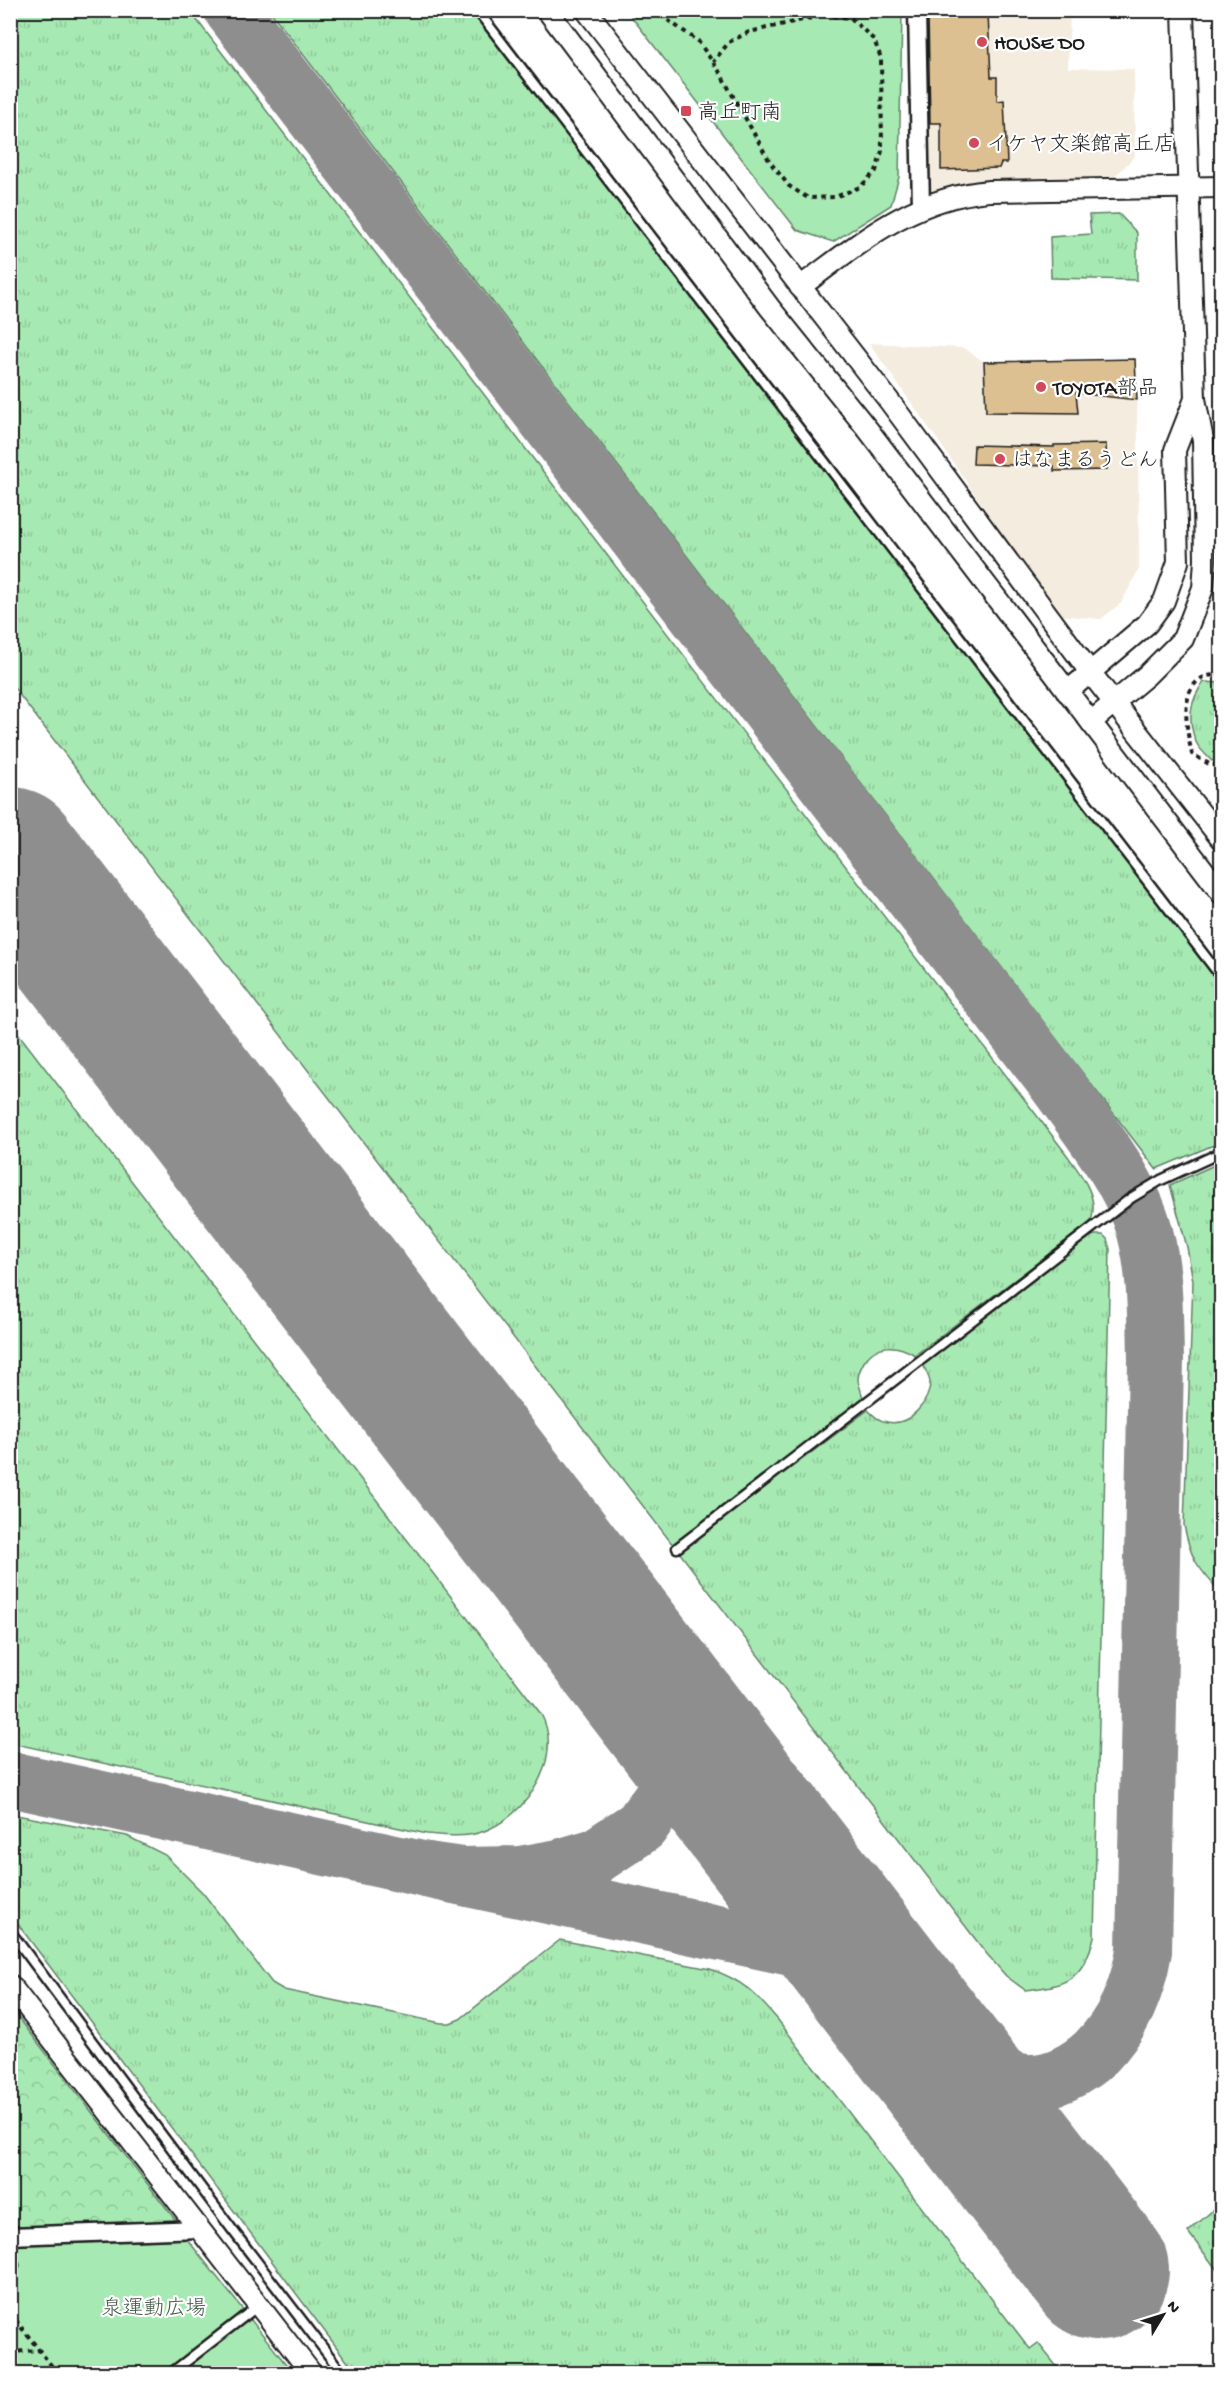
<svg xmlns="http://www.w3.org/2000/svg" width="1232" height="2384" font-family="'Gochi Hand','Klee One',sans-serif">
<style>
.built{fill:#f4ecde}
.grass{fill:url(#grass-tufts);stroke:#628268;stroke-width:1.5}
.forest{fill:url(#forest-crowns);stroke:#628268;stroke-width:1.5}
.park{fill:#a7e9b3;stroke:#628268;stroke-width:1.5}
.lines{fill:none;stroke-linecap:round;stroke-linejoin:round}
.taxiway{stroke:#8e8e8e;stroke-width:56}
.runway{stroke:#8e8e8e;stroke-width:140}
.building{fill:#dcc091;stroke:#1c1c1c;stroke-width:1.5}
.service-casing{stroke:#1c1c1c;stroke-width:13}
.minor-casing{stroke:#1c1c1c;stroke-width:21}
.tertiary-casing{stroke:#1c1c1c;stroke-width:24}
.path{stroke:#1c1c1c;stroke-width:4;stroke-dasharray:4.5 4.5;stroke-linecap:butt}
.service{stroke:#fff;stroke-width:8}
.minor{stroke:#fff;stroke-width:16}
.tertiary{stroke:#fff;stroke-width:20}
.poi-dot{fill:#d1495b;stroke:#fff;stroke-width:2}
.labels{text-anchor:middle;stroke-width:4.5;stroke-linejoin:round;paint-order:stroke}
.poi-label{font-size:21px;fill:#1c1c1c;stroke:#fff;text-anchor:start}
.park-label{font-size:21px;fill:#465a49;stroke:#fff}
</style>
<defs>
<pattern id="grass-tufts" width="24" height="20" patternUnits="userSpaceOnUse" patternTransform="scale(1.5)"><rect width="24" height="20" fill="#a7e9b3"/><path d="M3 7l-1-3M5 7V3M7 7l1-3M15 17l-1-3M17 17v-4M19 17l1-3" fill="none" stroke="#8fc799"/></pattern>
<pattern id="forest-crowns" width="20" height="18" patternUnits="userSpaceOnUse" patternTransform="scale(1.5)"><rect width="20" height="18" fill="#a7e9b3"/><path d="M2 6a3 3 0 1 1 6 0M12 15a3 3 0 1 1 6 0" fill="none" stroke="#8fc799"/></pattern>
</defs>
<rect width="100%" height="100%" fill="#fff"/>
<filter id="ink" filterUnits="userSpaceOnUse"><feTurbulence type="fractalNoise" baseFrequency=".0167" numOctaves="2"/><feDisplacementMap in="SourceGraphic" scale="12" xChannelSelector="R" yChannelSelector="G"/><feConvolveMatrix kernelMatrix="1 2 1 2 8 2 1 2 1" color-interpolation-filters="sRGB"/></filter>
<g filter="url(#ink)">
<g class="built">
<polygon points="920,11 1070,11 1068,68 1134,69 1135,156 1109,182 965,182 921,202"/>
<polygon points="869,343 964,348 984,362 1135,359 1138,439 1139,569 1121,603 1101,619 1058,615 939,442"/>
</g>
<g class="grass">
<path d="M 11,10 L 190,11 L 1067,1155 C 1081,1174 1101,1199 1090,1223 L 915,1355 C 897,1344 877,1342 864,1362 C 861,1367 858,1374 858,1380 C 859,1386 862,1393 863,1399 L 673,1545 L 11,684 Z"/>
<polygon points="270,11 471,11 1221,986 1221,1142 1156,1169"/>
<polygon points="1119,214 1137,233 1137,280 1051,278 1050,237 1091,234 1089,215"/>
<path d="M 1204,682 L 1221,683 L 1221,758 L 1212,761 C 1207,756 1199,749 1196,742 C 1187,720 1190,700 1204,682 Z"/>
<path d="M 11,1024 L 541,1714 C 567,1762 519,1828 469,1835 C 455,1837 441,1835 427,1834 L 11,1743 Z"/>
<path d="M 1221,1162 L 1221,1593 C 1198,1567 1191,1561 1184,1525 L 1193,1281 L 1187,1247 L 1170,1185 Z"/>
<path d="M 1095,1235 L 1103,1235 L 1107,1239 L 1110,1249 L 1094,1937 C 1083,1980 1066,1986 1025,1990 L 1006,1976 L 986,1953 L 679,1552 L 868,1410 C 874,1416 879,1421 887,1422 C 909,1427 930,1402 930,1382 C 929,1376 925,1370 923,1364 L 1089,1237 Z"/>
<path d="M 11,1814 L 127,1836 L 165,1855 L 203,1893 L 272,1983 L 284,1990 L 441,2023 L 450,2023 L 460,2019 L 560,1940 L 710,1969 C 743,1980 756,1994 778,2020 L 1030,2349 L 1038,2343 L 1062,2373 L 356,2373 L 11,1915 Z"/>
<polygon points="1221,2203 1221,2275 1188,2232"/>
</g>
<polygon class="forest" points="11,2008 178,2223 11,2227"/>
<g class="park">
<polygon points="627,11 902,11 899,177 891,205 833,242 797,230"/>
<polygon points="187,2239 293,2373 11,2373 10,2245"/>
</g>
<g class="lines">
<g class="taxiway">
<path d="M 232,10 L 1055,1082 C 1086,1125 1132,1181 1145,1232 C 1156,1274 1155,1317 1156,1360 L 1144,1951 C 1137,1991 1124,2023 1096,2052 C 1078,2069 1053,2083 1027,2082 C 1010,2081 974,2064 959,2055 C 931,2038 909,2011 882,1991 C 860,1975 835,1964 810,1952 L 427,1870"/>
<polyline points="10,1779 427,1870 462,1875 520,1874 559,1867 596,1856 641,1826 663,1795 670,1757 663,1713 646,1682"/>
</g>
<polyline class="runway" points="10,857 1099,2270"/>
</g>
<g class="building">
<polygon points="988,14 991,77 997,77 997,101 1004,100 1007,163 1001,163 999,168 941,170 941,123 930,123 928,15"/>
<polygon points="1135,359 1137,400 1076,393 1078,413 986,412 984,362"/>
<polygon points="1106,444 1107,470 1054,471 1054,466 973,464 974,445 1054,447 1054,445"/>
</g>
<g class="lines">
<g class="service-casing">
<g id="service">
<polyline points="477,10 1222,978"/>
<polyline points="677,1548 1131,1198 1161,1180 1222,1152"/>
<polyline points="10,1931 231,2228 343,2374"/>
<polyline points="10,2260 14,2265"/>
<polyline points="170,2374 259,2305"/>
</g>
</g>
<g class="minor-casing">
<g id="minor">
<polyline points="917,10 921,207"/>
<polyline points="10,2236 200,2229"/>
</g>
</g>
<g class="tertiary-casing">
<g id="tertiary">
<polyline points="547,10 770,308 869,431 1222,894"/>
<polyline points="586,10 890,402 1090,672 1222,840"/>
<path d="M 800,287 C 860,243 910,198 989,191 L 1222,187"/>
<polyline points="1067,692 1147,624 1164,601 1178,562 1175,450 1195,399"/>
<polyline points="1091,722 1147,675 1183,639 1203,588 1205,560 1203,440 1195,399 1183,10"/>
<polyline points="10,1985 312,2374"/>
</g>
</g>
<g class="path">
<polyline points="653,10 698,41 719,71 770,162 789,186 808,198 835,197 860,187 876,171 882,151 881,58 874,40 851,18 825,15 749,32 729,42 713,62"/>
<path d="M 1222,675 C 1217,675 1211,675 1207,676 C 1177,685 1187,733 1192,754 L 1211,765 L 1222,765"/>
<polyline points="10,2313 58,2374"/>
<polyline points="10,2352 39,2350"/>
</g>
<use href="#service" class="service"/>
<use href="#minor" class="minor"/>
<use href="#tertiary" class="tertiary"/>
</g>
</g>
<g class="poi-dot">
<circle cx="982" cy="42" r="6"/>
<rect x="680" y="105" width="12" height="12" rx="3"/>
<circle cx="974" cy="143" r="6"/>
<circle cx="1041" cy="387" r="6"/>
<circle cx="1000" cy="459" r="6"/>
</g>
<g class="labels">
<g class="poi-label">
<text x="994" y="49">HOUSE DO</text>
<text x="698" y="118">高丘町南</text>
<text x="986" y="150">イケヤ文楽館高丘店</text>
<text x="1053" y="394">TOYOTA部品</text>
<text x="1012" y="466">はなまるうどん</text>
</g>
<g class="park-label">
<text x="154" y="2314">泉運動広場</text>
</g>
</g>
<rect width="1232" height="2384" fill="none" stroke="#fff" stroke-width="36"/>
<rect x="18" y="18" width="1196" height="2348" fill="none" stroke="#1c1c1c" stroke-width="2" filter="url(#ink)"/>
<g transform="translate(1163 2315) rotate(52)" stroke="#ffffff" stroke-width="4.5" paint-order="stroke">
<path d="M0-4.5L10 22L0 15L-10 22Z" fill="#1c1c1c"/>
<text y="-9" font-size="16" font-weight="bold" text-anchor="middle" fill="#1c1c1c">N</text>
</g>
</svg>
